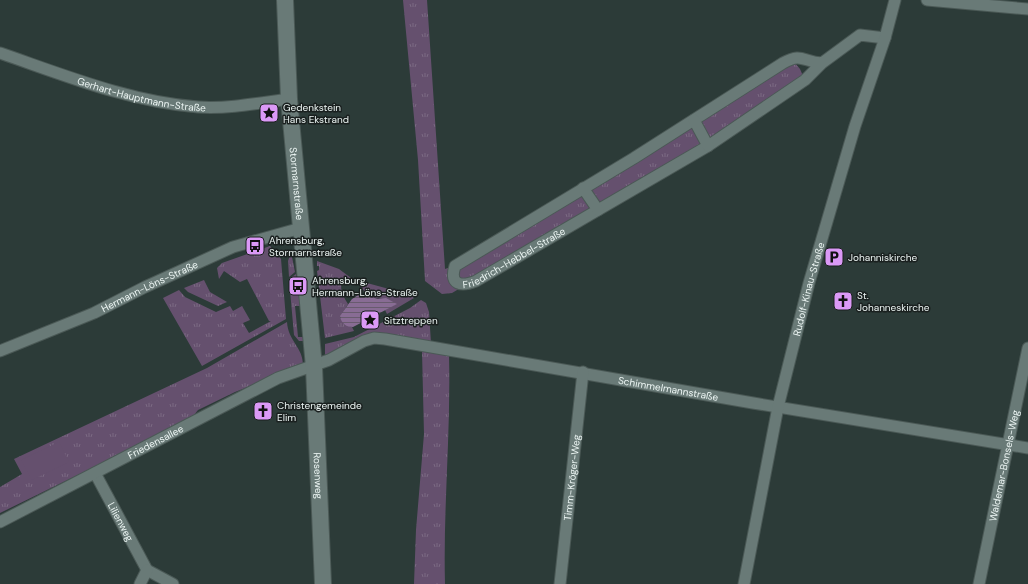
<svg xmlns="http://www.w3.org/2000/svg" width="1028" height="584" font-family="'DM Sans',sans-serif">
<style>
.grass{fill:url(#grass-tufts)}
.pitch{fill:#65506e}
.water{fill:url(#water-rules)}
.lines{fill:none;stroke-linecap:round;stroke-linejoin:round}
.street-casing{stroke:#4b5956;stroke-width:13}
.secondary-casing{stroke:#4b5956;stroke-width:18}
.street{stroke:#697a77;stroke-width:11}
.secondary{stroke:#697a77;stroke-width:16}
.labels{text-anchor:middle;stroke-width:3;stroke-linejoin:round;paint-order:stroke}
.street-label{font-size:10px;fill:#ecf5f3;stroke:#1a201f}
.poi-label{font-size:10px;fill:#ecf5f3;stroke:#1a201f;text-anchor:start}
</style>
<defs>
<pattern id="grass-tufts" width="24" height="20" patternUnits="userSpaceOnUse"><rect width="24" height="20" fill="#65506e"/><path d="M3 7l-1-3M5 7V3M7 7l1-3M15 17l-1-3M17 17v-4M19 17l1-3" fill="none" stroke="#7b6a83"/></pattern>
<pattern id="water-rules" width="6" height="5" patternUnits="userSpaceOnUse"><rect width="6" height="5" fill="#886c94"/><path d="M0 2.5h6" fill="none" stroke="#685b6e"/></pattern>
</defs>
<rect width="100%" height="100%" fill="#2c3b38"/>
<g class="grass">
<polygon points="403,0 427,0 445,269 467,261 794,62 800,69 803,76 700,145 452,293 442,294 425,281 418,160"/>
<polygon points="270,246 281,259 286,319 202,366 163,298 179,290 185,297 216,312 230,306 233,311 242,306 250,320 243,323 249,333 271,321 269,321 247,279 240,282 224,271 219,279 217,268 222,263"/>
<polygon points="291,252 295,272 289,277 288,261"/>
<path d="M 317,261 L 339,269 L 351,278 C 335,281 342,294 348,304 L 340,317 L 344,324 L 352,327 L 354,331 L 325,338 L 317,271 L 319,270 L 319,266 L 317,266 Z"/>
<polygon points="296,274 300,306 295,306 298,337 303,337 303,341 299,341 294,335 289,279"/>
<polygon points="204,280 210,292 227,302 218,306 188,292 184,288"/>
<path d="M 356,280 L 411,295 L 414,298 L 387,314 L 385,310 L 396,304 C 384,296 380,301 368,296 Z"/>
<polygon points="421,300 426,303 429,312 431,343 389,337 327,356 325,354 325,344 354,337 410,308"/>
<path d="M 287,322 C 288,341 303,347 303,365 L 235,392 L 198,410 L 194,415 L 149,440 L 0,513 L 0,487 L 22,474 L 14,459 L 207,368 Z"/>
<path d="M 422,351 L 449,356 C 451,432 443,508 445,584 L 414,584 L 416,530 L 424,434 Z"/>
</g>
<polygon class="pitch" points="59,442 69,462 32,480 21,460"/>
<path class="water" d="M 360,294 L 378,299 L 386,298 L 397,304 L 353,327 C 347,327 341,324 340,316 L 352,299 Z"/>
<g class="lines">
<g class="street-casing">
<g id="street">
<polyline points="927,0 1028,9"/>
<path id="s1" d="M 0,53 C 64,75 130,102 198,107 C 228,109 259,103 289,99"/>
<path id="s2" d="M 822,63 C 803,62 802,52 783,63 L 634,158 L 455,266 C 449,285 461,287 476,281 L 708,146 L 805,80 L 822,63 L 860,35 L 885,38"/>
<polyline points="694,120 708,146"/>
<polyline points="583,188 598,210"/>
<path id="s3" d="M 0,351 L 94,313 L 145,287 L 233,247 L 301,228"/>
<path id="s4" d="M 95,473 L 147,570 L 173,584"/>
<path id="s5" d="M 0,522 L 278,378 L 329,360 L 364,341 L 374,338 L 385,339 L 753,403 L 1028,448"/>
<polyline points="140,584 147,570"/>
<path id="s6" d="M 560,584 L 583,372"/>
<path id="s7" d="M 744,584 L 778,407 L 809,283 L 855,126 L 885,38 L 895,0"/>
<path id="s8" d="M 979,584 L 1028,348"/>
</g>
</g>
<g class="secondary-casing">
<g id="secondary">
<path id="s9" d="M 285,0 L 289,99 L 314,367 L 323,584"/>
</g>
</g>
<use href="#street" class="street"/>
<use href="#secondary" class="secondary"/>
</g>
<defs>
<g id="sight-square" transform="scale(1)"><rect x="-9" y="-9" width="18" height="18" rx="4" fill="#db99f6" stroke="#1a201f"/><path d="M0-6L1.8-2.2L6-1.7L2.9 1.2L3.7 5.4L0 3.3L-3.7 5.4L-2.9 1.2L-6-1.7L-1.8-2.2Z" fill="#111"/></g>
<g id="bus-square" transform="scale(1)"><rect x="-9" y="-9" width="18" height="18" rx="4" fill="#db99f6" stroke="#1a201f"/><path d="M-5-6H5V4H4V6H2V4H-2V6H-4V4H-5ZM-3.5-4V0h7V-4ZM-3.5 1.2v1.5H-2V1.2ZM2 1.2v1.5H3.5V1.2Z" fill="#111"/></g>
<g id="parking-square" transform="scale(1)"><rect x="-9" y="-9" width="18" height="18" rx="4" fill="#db99f6" stroke="#1a201f"/><path d="M-3.5-5.5H1a3.5 3.5 0 0 1 0 7H-1V5.5H-3.5ZM-1-3.4V-.6H.8a1.4 1.4 0 0 0 0-2.8Z" fill="#111"/></g>
<g id="church-square" transform="scale(1)"><rect x="-9" y="-9" width="18" height="18" rx="4" fill="#db99f6" stroke="#1a201f"/><path d="M-1.2-6h2.4v3.5h3.3v2.4h-3.3V6h-2.4V-.1h-3.3v-2.4h3.3Z" fill="#111"/></g>
</defs>
<g fill-rule="evenodd">
<use href="#sight-square" x="269" y="113"/>
<use href="#bus-square" x="255" y="246"/>
<use href="#parking-square" x="834" y="257"/>
<use href="#bus-square" x="298" y="286"/>
<use href="#church-square" x="843" y="301"/>
<use href="#sight-square" x="370" y="320"/>
<use href="#church-square" x="263" y="411"/>
</g>
<g class="labels">
<g class="street-label">
<text dy="4" stroke="none"><textPath href="#s1" startOffset="148">Gerhart-Hauptmann-Straße</textPath></text>
<text dy="4" stroke="none"><textPath href="#s9" startOffset="184">Stormarnstraße</textPath></text>
<text dy="4" stroke="none"><textPath href="#s2" startOffset="508">Friedrich-Hebbel-Straße</textPath></text>
<text dy="4" stroke="none"><textPath href="#s3" startOffset="163">Hermann-Löns-Straße</textPath></text>
<text dy="4" stroke="none"><textPath href="#s7" startOffset="302">Rudolf-Kinau-Straße</textPath></text>
<text dy="4" stroke="none"><textPath href="#s5" startOffset="716">Schimmelmannstraße</textPath></text>
<text dy="4" stroke="none"><textPath href="#s5" startOffset="175">Friedensallee</textPath></text>
<text dy="4" stroke="none"><textPath href="#s8" startOffset="121">Waldemar-Bonsels-Weg</textPath></text>
<text dy="4" stroke="none"><textPath href="#s9" startOffset="477">Rosenweg</textPath></text>
<text dy="4" stroke="none"><textPath href="#s6" startOffset="107">Timm-Kröger-Weg</textPath></text>
<text dy="4" stroke="none"><textPath href="#s4" startOffset="55">Lilienweg</textPath></text>
</g>
<g class="poi-label">
<text x="283" y="111">Gedenkstein<tspan x="283" dy="12">Hans Ekstrand</tspan></text>
<text x="269" y="244">Ahrensburg,<tspan x="269" dy="12">Stormarnstraße</tspan></text>
<text x="848" y="261">Johanniskirche</text>
<text x="312" y="284">Ahrensburg,<tspan x="312" dy="12">Hermann-Löns-Straße</tspan></text>
<text x="857" y="299">St.<tspan x="857" dy="12">Johanneskirche</tspan></text>
<text x="384" y="324">Sitztreppen</text>
<text x="277" y="409">Christengemeinde<tspan x="277" dy="12">Elim</tspan></text>
</g>
</g>
</svg>
